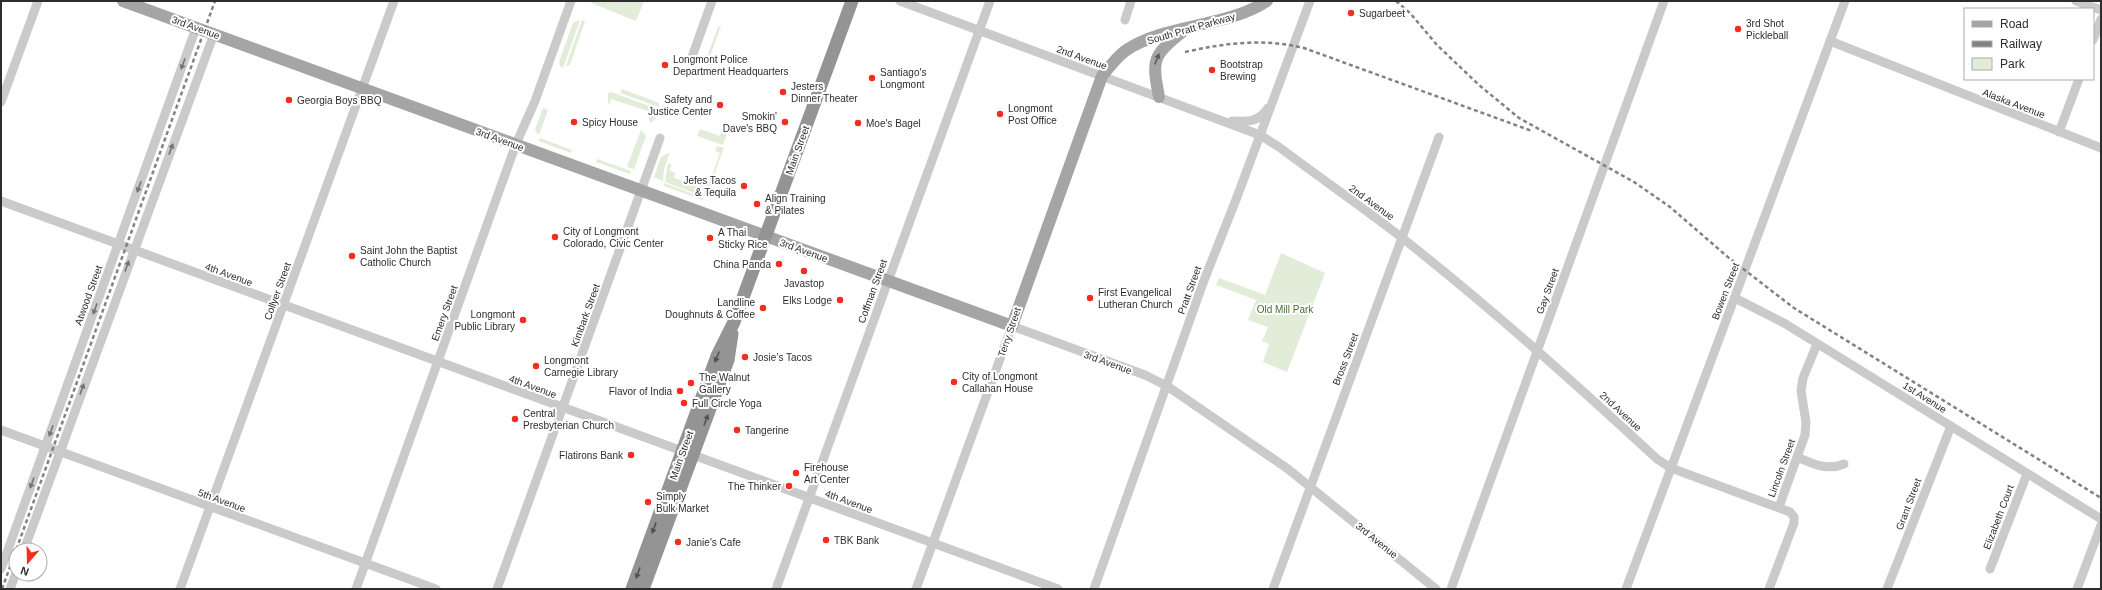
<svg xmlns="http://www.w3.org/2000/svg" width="2102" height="590" font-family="Arial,sans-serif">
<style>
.green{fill:#e1ecd9}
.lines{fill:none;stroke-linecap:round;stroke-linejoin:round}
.minor{stroke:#cacaca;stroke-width:9}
.major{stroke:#a5a5a5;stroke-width:12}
.highway{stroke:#949494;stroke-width:13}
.rail{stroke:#828282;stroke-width:2.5;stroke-dasharray:4 3;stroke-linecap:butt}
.oneway{fill:#5d5d5d}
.oneway2{fill:#747474}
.oneway3{fill:#515151}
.poi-dot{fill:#f32d21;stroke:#fff;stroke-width:1.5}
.labels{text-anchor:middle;stroke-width:4;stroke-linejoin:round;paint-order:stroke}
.poi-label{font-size:10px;fill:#2d2d2d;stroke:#fff;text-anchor:start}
.street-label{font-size:10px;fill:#2d2d2d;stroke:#fff}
.park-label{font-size:10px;fill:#496c37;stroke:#fff}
</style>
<rect width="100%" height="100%" fill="#fff"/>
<g class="green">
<polygon points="592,1 644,1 636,21 591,3"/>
<polygon points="580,20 563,68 560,66 559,62 573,23"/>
<polygon points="582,20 585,21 570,65 566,66"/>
<polygon points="721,26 708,62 702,59 707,57 718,27"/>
<polygon points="622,89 659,103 659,107 620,93"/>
<polygon points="611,92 652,107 656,119 650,123 648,111 611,99 610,104 608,103 608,93"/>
<polygon points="742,98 706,197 704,196 705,181 708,182 711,179 720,153 715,151 717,146 724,148"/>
<polygon points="543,108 548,110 539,135 535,130"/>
<polygon points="724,123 730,125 723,145 697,136 700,129 720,136"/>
<polygon points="641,130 646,136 634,169 627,167"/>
<polygon points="540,138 572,150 571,153 539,141"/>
<polygon points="670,152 664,169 663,181 654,177 661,157"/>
<polygon points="597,159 631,171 630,174 596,162"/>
<polygon points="668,163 672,165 669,170 675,173 674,178 701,187 702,183 702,196 665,182"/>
<polygon points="664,183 704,198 703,200 664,186"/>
<polygon points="1281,253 1325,273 1287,372 1263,362 1269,344 1262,341 1268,327 1248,320 1256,300 1216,285 1219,278 1265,295"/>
</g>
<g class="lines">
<g class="minor">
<path d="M 900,1 L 1260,135 L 1279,147 C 1319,177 1361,206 1401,237 C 1490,307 1574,382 1657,459 L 1671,468 L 1790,512 L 1794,517 L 1794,523 L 1769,589"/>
<polyline points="2076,1 2101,10"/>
<polyline points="1125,20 1131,1"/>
<polyline points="2093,40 2101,19"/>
<polyline points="1830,41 2101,148"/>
<polyline points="692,57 712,1"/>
<polyline points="1,102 38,1"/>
<path d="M 1232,121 C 1248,122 1259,122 1268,108"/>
<polyline points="2059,132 2079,79"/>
<polyline points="1,201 1058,589"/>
<polyline points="1735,298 1784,323 2101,519"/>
<polyline points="1,430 436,589"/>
<path d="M 1797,457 C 1814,464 1827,471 1844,464"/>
<polyline points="1779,507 1805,435 1806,422 1801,391 1803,378 1817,344"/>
<polyline points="24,550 214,34"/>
<polyline points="1,569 196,28"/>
<polyline points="1990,569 2027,474"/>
<polyline points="10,589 16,573"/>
<polyline points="180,589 394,1"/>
<polyline points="356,589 516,144 535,101 571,1"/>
<polyline points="497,589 660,138"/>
<polyline points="776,589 990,1"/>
<polyline points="916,589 1012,326 1145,375 1167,386 1288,469 1436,589"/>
<polyline points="1094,589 1203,283 1237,197 1310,1"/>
<polyline points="1273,589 1439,137"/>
<polyline points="1451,589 1664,1"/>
<polyline points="1626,589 1845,1"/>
<polyline points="1887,589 1951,426"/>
<polyline points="2077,589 2101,525"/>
</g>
<g class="major">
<path d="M 123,1 L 1012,326 L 1102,76 C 1109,67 1116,58 1125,51 C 1163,24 1226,28 1267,1"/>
<path d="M 1159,97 C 1152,60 1152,56 1182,32"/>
</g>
<g class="highway">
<polyline points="632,589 717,356 734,322 852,1"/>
<polyline points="643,589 728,360 732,334"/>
</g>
<g class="rail">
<polyline points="1396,1 1410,13 1437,45 1479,85 1519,118 1634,182 1670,207 1729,258 1794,308 2101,498"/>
<path d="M 1185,52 C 1226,43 1263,38 1304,48 L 1532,131"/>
<polyline points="2,589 215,1"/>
</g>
</g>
<defs><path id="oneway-solid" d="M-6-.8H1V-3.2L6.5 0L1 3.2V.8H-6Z"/></defs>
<use class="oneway" href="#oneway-solid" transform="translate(1157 59) rotate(-68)"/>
<g class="oneway2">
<use href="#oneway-solid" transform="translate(183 64) rotate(110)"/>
<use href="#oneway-solid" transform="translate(171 149) rotate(-70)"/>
<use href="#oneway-solid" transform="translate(139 187) rotate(110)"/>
<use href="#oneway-solid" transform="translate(127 266) rotate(-70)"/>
<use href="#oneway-solid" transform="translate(95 309) rotate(110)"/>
<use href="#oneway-solid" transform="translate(82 389) rotate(-70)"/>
<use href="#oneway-solid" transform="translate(51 431) rotate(110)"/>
<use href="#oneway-solid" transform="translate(32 483) rotate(110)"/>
</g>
<g class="oneway3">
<use href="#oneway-solid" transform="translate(717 357) rotate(113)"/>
<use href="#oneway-solid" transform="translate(706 420) rotate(-70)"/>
<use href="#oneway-solid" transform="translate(654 528) rotate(110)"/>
<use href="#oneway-solid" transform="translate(638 573) rotate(110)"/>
</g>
<g class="poi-dot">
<circle cx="1351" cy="13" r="4"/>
<circle cx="1738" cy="29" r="4"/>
<circle cx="665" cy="65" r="4"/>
<circle cx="1212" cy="70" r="4"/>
<circle cx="872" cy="78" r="4"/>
<circle cx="783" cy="92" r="4"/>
<circle cx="289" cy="100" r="4"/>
<circle cx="720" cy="105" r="4"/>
<circle cx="1000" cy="114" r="4"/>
<circle cx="574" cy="122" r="4"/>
<circle cx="785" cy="122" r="4"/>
<circle cx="858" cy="123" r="4"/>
<circle cx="744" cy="186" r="4"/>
<circle cx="757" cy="204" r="4"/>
<circle cx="555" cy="237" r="4"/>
<circle cx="710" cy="238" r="4"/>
<circle cx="352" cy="256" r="4"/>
<circle cx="779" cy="264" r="4"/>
<circle cx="804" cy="271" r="4"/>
<circle cx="1090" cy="298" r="4"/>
<circle cx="840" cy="300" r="4"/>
<circle cx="763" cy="308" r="4"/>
<circle cx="523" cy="320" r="4"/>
<circle cx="745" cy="357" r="4"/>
<circle cx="536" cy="366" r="4"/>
<circle cx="954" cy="382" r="4"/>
<circle cx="691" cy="383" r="4"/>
<circle cx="680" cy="391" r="4"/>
<circle cx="684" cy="403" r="4"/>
<circle cx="515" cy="419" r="4"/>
<circle cx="737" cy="430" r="4"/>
<circle cx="631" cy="455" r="4"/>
<circle cx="796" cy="473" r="4"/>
<circle cx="789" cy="486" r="4"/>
<circle cx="648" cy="502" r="4"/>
<circle cx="826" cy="540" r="4"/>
<circle cx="678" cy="542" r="4"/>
</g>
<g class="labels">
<g class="poi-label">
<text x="1359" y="17">Sugarbeet</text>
<text x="1746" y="27">3rd Shot<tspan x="1746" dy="12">Pickleball</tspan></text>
<text x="673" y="63">Longmont Police<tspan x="673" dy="12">Department Headquarters</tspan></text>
<text x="1220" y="68">Bootstrap<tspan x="1220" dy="12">Brewing</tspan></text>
<text x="880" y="76">Santiago's<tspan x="880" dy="12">Longmont</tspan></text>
<text x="791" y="90">Jesters<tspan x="791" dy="12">Dinner Theater</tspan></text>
<text x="712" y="103" text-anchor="end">Safety and<tspan x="712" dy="12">Justice Center</tspan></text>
<text x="297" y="104">Georgia Boys BBQ</text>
<text x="1008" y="112">Longmont<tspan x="1008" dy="12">Post Office</tspan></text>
<text x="777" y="120" text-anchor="end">Smokin'<tspan x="777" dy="12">Dave's BBQ</tspan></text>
<text x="582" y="126">Spicy House</text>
<text x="866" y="127">Moe's Bagel</text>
<text x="736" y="184" text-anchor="end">Jefes Tacos<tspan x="736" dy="12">&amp; Tequila</tspan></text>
<text x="765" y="202">Align Training<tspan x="765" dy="12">&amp; Pilates</tspan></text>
<text x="563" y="235">City of Longmont<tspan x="563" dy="12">Colorado, Civic Center</tspan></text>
<text x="718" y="236">A Thai<tspan x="718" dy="12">Sticky Rice</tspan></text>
<text x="360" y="254">Saint John the Baptist<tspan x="360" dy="12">Catholic Church</tspan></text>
<text x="771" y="268" text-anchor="end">China Panda</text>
<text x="804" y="287" text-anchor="middle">Javastop</text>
<text x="1098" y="296">First Evangelical<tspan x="1098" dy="12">Lutheran Church</tspan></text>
<text x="832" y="304" text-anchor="end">Elks Lodge</text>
<text x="755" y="306" text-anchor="end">Landline<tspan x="755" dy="12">Doughnuts &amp; Coffee</tspan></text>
<text x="515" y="318" text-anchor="end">Longmont<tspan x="515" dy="12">Public Library</tspan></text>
<text x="753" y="361">Josie’s Tacos</text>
<text x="544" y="364">Longmont<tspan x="544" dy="12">Carnegie Library</tspan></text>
<text x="962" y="380">City of Longmont<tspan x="962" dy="12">Callahan House</tspan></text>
<text x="699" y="381">The Walnut<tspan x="699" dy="12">Gallery</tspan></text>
<text x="672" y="395" text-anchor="end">Flavor of India</text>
<text x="692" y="407">Full Circle Yoga</text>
<text x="523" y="417">Central<tspan x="523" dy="12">Presbyterian Church</tspan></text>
<text x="745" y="434">Tangerine</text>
<text x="623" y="459" text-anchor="end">Flatirons Bank</text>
<text x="804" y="471">Firehouse<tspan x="804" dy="12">Art Center</tspan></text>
<text x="781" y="490" text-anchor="end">The Thinker</text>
<text x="656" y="500">Simply<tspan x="656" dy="12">Bulk Market</tspan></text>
<text x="834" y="544">TBK Bank</text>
<text x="686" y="546">Janie's Cafe</text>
</g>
<g class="street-label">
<text transform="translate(196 27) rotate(20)" y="4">3rd Avenue</text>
<text transform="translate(1191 28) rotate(-16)" y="4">South Pratt Parkway</text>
<text transform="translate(1082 57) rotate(20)" y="4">2nd Avenue</text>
<text transform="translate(2014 103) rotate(21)" y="4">Alaska Avenue</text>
<text transform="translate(500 139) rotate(20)" y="4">3rd Avenue</text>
<text transform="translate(797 150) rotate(-70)" y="4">Main Street</text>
<text transform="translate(1372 202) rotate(36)" y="4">2nd Avenue</text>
<text transform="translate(804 250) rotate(20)" y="4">3rd Avenue</text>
<text transform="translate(229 274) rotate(20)" y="4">4th Avenue</text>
<text transform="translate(1189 290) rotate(-70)" y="4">Pratt Street</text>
<text transform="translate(277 291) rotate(-70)" y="4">Collyer Street</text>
<text transform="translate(872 291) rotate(-70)" y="4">Coffman Street</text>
<text transform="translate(1547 291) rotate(-70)" y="4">Gay Street</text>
<text transform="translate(1725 291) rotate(-69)" y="4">Bowen Street</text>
<text transform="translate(88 295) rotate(-70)" y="4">Atwood Street</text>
<text transform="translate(444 313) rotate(-70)" y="4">Emery Street</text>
<text transform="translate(585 315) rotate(-70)" y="4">Kimbark Street</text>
<text transform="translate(1009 332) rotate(-71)" y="4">Terry Street</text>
<text transform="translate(1345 359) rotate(-69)" y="4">Bross Street</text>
<text transform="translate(1108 362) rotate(20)" y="4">3rd Avenue</text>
<text transform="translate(533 386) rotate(20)" y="4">4th Avenue</text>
<text transform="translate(1925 397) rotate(32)" y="4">1st Avenue</text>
<text transform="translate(1621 411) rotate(43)" y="4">2nd Avenue</text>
<text transform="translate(681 455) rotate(-70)" y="4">Main Street</text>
<text transform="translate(1781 468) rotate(-70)" y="4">Lincoln Street</text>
<text transform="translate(222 500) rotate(20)" y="4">5th Avenue</text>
<text transform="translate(849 501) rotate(20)" y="4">4th Avenue</text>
<text transform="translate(1908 504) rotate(-69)" y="4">Grant Street</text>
<text transform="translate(1998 517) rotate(-69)" y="4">Elizabeth Court</text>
<text transform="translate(1377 540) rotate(39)" y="4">3rd Avenue</text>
</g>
<g class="park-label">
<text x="1285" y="313">Old Mill Park</text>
</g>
</g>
<rect width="2102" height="590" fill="none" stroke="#2d2d2d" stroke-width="4"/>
<rect x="1964" y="8" width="130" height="72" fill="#ffffff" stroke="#ababab"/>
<rect x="1972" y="21" width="20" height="6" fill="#a5a5a5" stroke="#ababab"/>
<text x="2000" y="28" font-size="12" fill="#2d2d2d">Road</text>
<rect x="1972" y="41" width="20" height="6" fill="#828282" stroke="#ababab"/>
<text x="2000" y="48" font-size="12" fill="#2d2d2d">Railway</text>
<rect x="1972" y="58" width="20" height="12" fill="#e1ecd9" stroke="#ababab"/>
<text x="2000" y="68" font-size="12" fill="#2d2d2d">Park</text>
<g transform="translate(28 562) rotate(200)"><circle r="19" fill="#ffffff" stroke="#ababab"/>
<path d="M0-3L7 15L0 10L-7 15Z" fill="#f32d21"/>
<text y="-6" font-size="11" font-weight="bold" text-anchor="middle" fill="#2d2d2d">N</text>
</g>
</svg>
